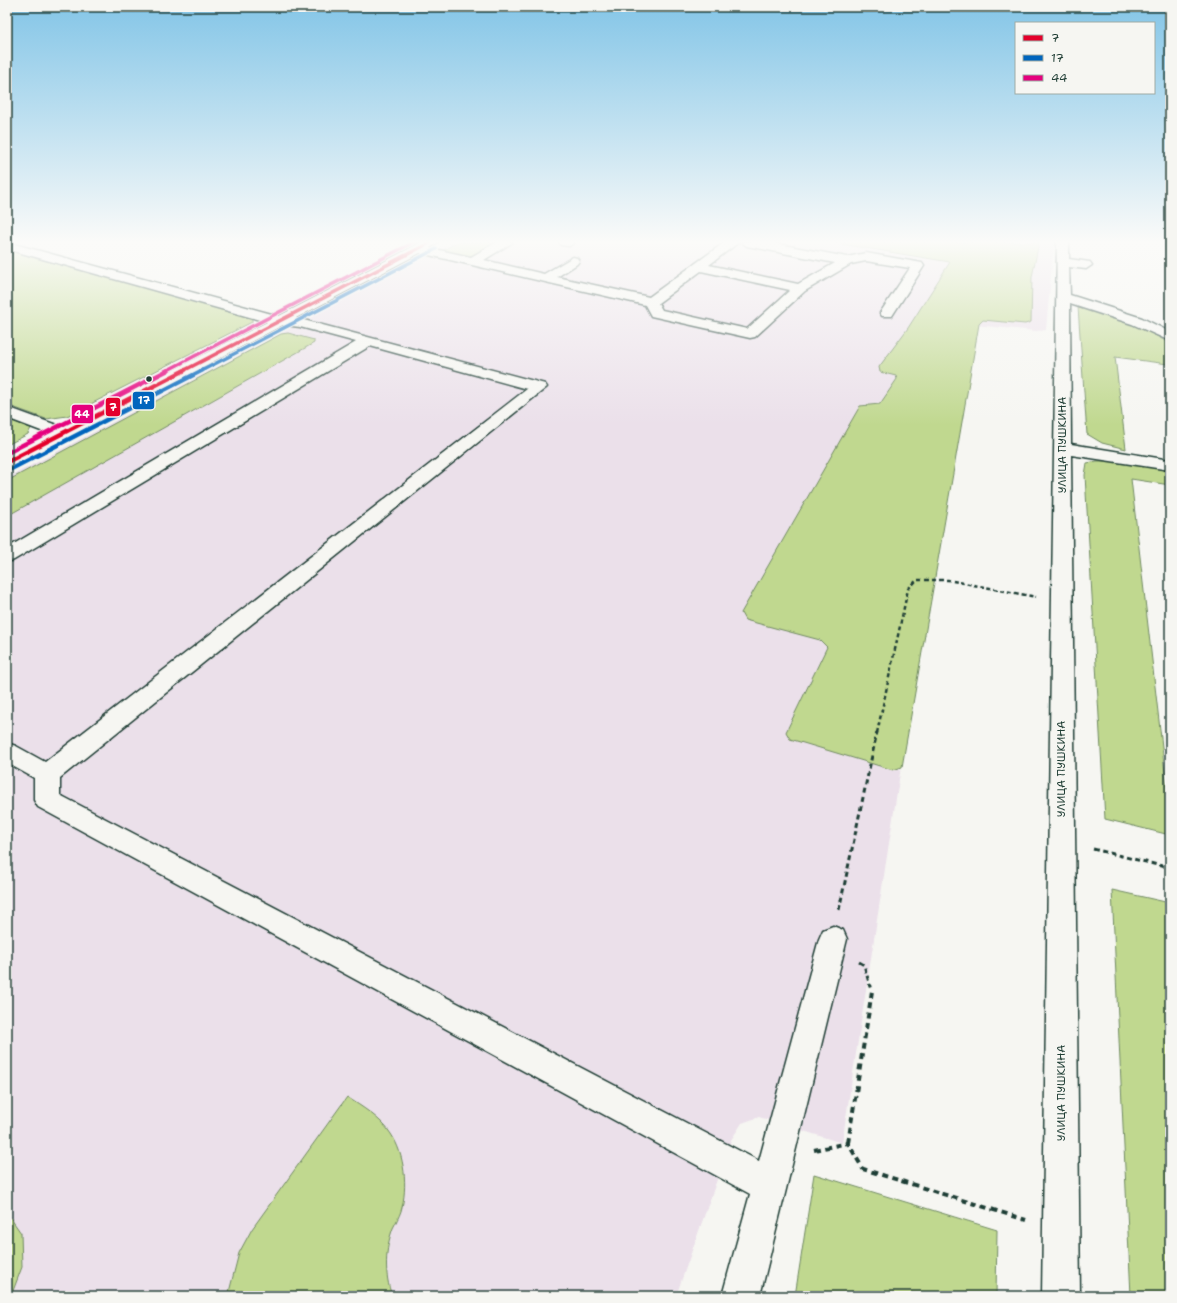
<svg xmlns="http://www.w3.org/2000/svg" width="1177" height="1303" font-family="'Shantell Sans',sans-serif">
<style>
.built{fill:#ebe0ea}
.green{fill:#c0d88f;stroke:#708a62}
.lines{fill:none;stroke-linecap:round;stroke-linejoin:round}
.minor-casing{stroke:#1f3d34;stroke-width:3}
.path-far2{stroke:#1f3d34;stroke-width:2.5;stroke-dasharray:4 3;stroke-linecap:butt}
.path-far1{stroke:#1f3d34;stroke-width:3;stroke-dasharray:5 3.5;stroke-linecap:butt}
.path{stroke:#1f3d34;stroke-width:4;stroke-dasharray:6 4.5;stroke-linecap:butt}
.minor{fill:#f6f6f2;fill-rule:evenodd}
.bus-1-far1-casing{stroke:#f6f6f2;stroke-width:5.5}
.bus-1-casing{stroke:#f6f6f2;stroke-width:7}
.bus-2-far1-casing{stroke:#f6f6f2;stroke-width:5.5}
.bus-2-casing{stroke:#f6f6f2;stroke-width:7}
.bus-3-far1-casing{stroke:#f6f6f2;stroke-width:5.5}
.bus-3-casing{stroke:#f6f6f2;stroke-width:7}
.bus-1-far1{stroke:#e4002b;stroke-width:3.5}
.bus-1{stroke:#e4002b;stroke-width:4.5}
.bus-2-far1{stroke:#0065bd;stroke-width:3.5}
.bus-2{stroke:#0065bd;stroke-width:4.5}
.bus-3-far1{stroke:#e5007d;stroke-width:3.5}
.bus-3{stroke:#e5007d;stroke-width:4.5}
.bus-dot{fill:#1f3d34;stroke:#f6f6f2;stroke-width:1.5}
.labels{text-anchor:middle;stroke-width:3;stroke-linejoin:round;paint-order:stroke}
.street-label{font-size:11px;fill:#1f3d34;stroke:#f6f6f2}
.line-badge{stroke:#f6f6f2;stroke-width:1.5}
.badge-label{font-size:11px;text-anchor:middle;font-weight:bold;fill:#fff}
</style>
<rect width="100%" height="100%" fill="#f6f6f2"/>
<filter id="ink" filterUnits="userSpaceOnUse"><feTurbulence type="fractalNoise" baseFrequency=".025" numOctaves="2"/><feDisplacementMap in="SourceGraphic" scale="8" xChannelSelector="R" yChannelSelector="G"/><feConvolveMatrix kernelMatrix="1 2 1 2 8 2 1 2 1" color-interpolation-filters="sRGB"/></filter>
<g filter="url(#ink)">
<polygon class="built" points="453,242 1054,242 1046,330 1036,331 974,325 970,327 842,1143 759,1117 742,1123 731,1140 676,1296 7,1296 7,478"/>
<g class="green">
<polygon points="457,242 498,242 470,257 444,250"/>
<polygon points="829,242 1039,242 1032,277 1031,322 1025,324 983,320 979,324 902,767 893,770 790,739 786,732 827,647 820,640 745,620 741,613 860,406 880,404 897,379 896,376 880,372 879,367 908,328 950,262"/>
<polygon points="7,250 251,317 252,319 252,322 67,416 46,419 7,405"/>
<path d="M 1078,307 C 1111,315 1142,326 1170,344 L 1170,373 L 1168,364 L 1115,357 L 1126,449 L 1102,443 L 1087,434 Z"/>
<polygon points="288,333 314,340 314,343 7,516 7,481 281,334"/>
<polygon points="7,419 31,428 28,434 7,445"/>
<polygon points="1097,461 1114,461 1170,470 1170,485 1131,479 1170,816 1170,835 1105,819 1085,475 1087,463"/>
<polygon points="1112,890 1170,903 1170,1296 1131,1296"/>
<path d="M 347,1097 C 362,1107 381,1118 391,1134 C 405,1155 408,1187 401,1211 C 399,1217 396,1222 393,1228 C 385,1249 384,1274 392,1296 L 228,1296 L 239,1253 L 252,1229 Z"/>
<polygon points="814,1174 997,1230 996,1296 795,1296"/>
<polygon points="7,1213 21,1233 22,1267 11,1296 7,1296"/>
</g>
<g class="lines">
<g class="minor-casing">
<g id="minor">
<path d="M 7,242 L 279,316 L 422,242 L 438,242 L 430,248 L 471,257 L 497,242 L 513,242 L 484,260 L 544,274 L 573,257 L 577,258 L 579,261 L 577,264 L 557,277 L 649,297 L 725,242 L 739,242 L 709,265 L 798,284 L 835,263 L 747,246 L 741,242 L 768,242 L 847,257 L 866,253 L 922,263 L 924,266 L 892,316 L 882,316 L 880,313 L 910,268 L 866,261 L 851,264 L 805,291 L 755,337 L 750,338 L 651,316 L 645,305 L 420,253 L 296,318 L 545,384 L 547,387 L 60,778 L 60,795 L 759,1161 L 819,939 L 823,930 L 833,926 L 843,930 L 847,939 L 760,1296 L 722,1296 L 750,1194 L 38,807 L 34,800 L 34,778 L 7,763 L 7,743 L 16,746 L 45,762 L 527,389 L 370,346 L 14,560 L 7,562 L 7,548 L 356,342 L 300,327 L 283,325 L 13,466 L 7,467 L 7,455 L 49,434 L 7,418 L 7,407 L 62,427 L 267,322 L 7,249 ZM 701,271 L 790,290 L 747,329 L 662,310 L 658,303 Z"/>
<polygon points="559,242 575,242 569,246 561,245"/>
<polygon points="1057,242 1069,242 1069,259 1090,262 1092,265 1086,269 1069,267 1070,295 1142,318 1170,332 1170,341 1132,324 1070,304 1071,444 1170,460 1170,470 1071,455 1080,1296 1042,1296"/>
</g>
</g>
<polyline class="path-far2" points="877,733 908,589 917,580 948,580 1036,597"/>
<g class="path-far1">
<polyline points="1093,849 1170,868"/>
<polyline points="839,910 877,732"/>
<polyline points="859,962 864,965 870,986"/>
</g>
<g class="path">
<polyline points="848,1143 872,991 870,985"/>
<polyline points="814,1150 848,1143 863,1169 1026,1220"/>
</g>
<use href="#minor" class="minor"/>
<g class="bus-1-far1-casing">
<polyline id="bus-1-far1" points="183,371 431,242"/>
</g>
<g class="bus-1-casing">
<polyline id="bus-1" points="7,462 185,370"/>
</g>
<g class="bus-2-far1-casing">
<polyline id="bus-2-far1" points="201,371 436,249"/>
</g>
<g class="bus-2-casing">
<polyline id="bus-2" points="11,469 203,370"/>
</g>
<g class="bus-3-far1-casing">
<polyline id="bus-3-far1" points="166,371 414,242"/>
</g>
<g class="bus-3-casing">
<polyline id="bus-3" points="7,453 168,370"/>
</g>
<use href="#bus-1-far1" class="bus-1-far1"/>
<use href="#bus-1" class="bus-1"/>
<use href="#bus-2-far1" class="bus-2-far1"/>
<use href="#bus-2" class="bus-2"/>
<use href="#bus-3-far1" class="bus-3-far1"/>
<use href="#bus-3" class="bus-3"/>
</g>
</g>
<linearGradient id="sky" x2="0" y2="1"><stop stop-color="#83c5e7"/><stop offset="0.57" stop-color="#fbfbf9"/><stop offset="1" stop-color="#fbfbf9" stop-opacity="0"/></linearGradient>
<rect width="1177" height="425" fill="url(#sky)"/>
<circle class="bus-dot" cx="149" cy="379" r="3.5"/>
<g class="labels">
<g class="street-label">
<text transform="translate(1062 445) rotate(-90)" y="4">УЛИЦА ПУШКИНА</text>
<text transform="translate(1061 769) rotate(-90)" y="4">УЛИЦА ПУШКИНА</text>
<text transform="translate(1061 1093) rotate(-90)" y="4">УЛИЦА ПУШКИНА</text>
</g>
</g>
<g class="line-badge">
<rect x="132" y="391" width="23" height="19" rx="4" fill="#0065bd"/>
<rect x="105" y="397" width="16" height="20" rx="4" fill="#e4002b"/>
<rect x="71" y="404" width="23" height="20" rx="4" fill="#e5007d"/>
</g>
<g class="badge-label">
<text x="144" y="404">17</text>
<text x="113" y="411">7</text>
<text x="82" y="418">44</text>
</g>
<rect width="1177" height="1303" fill="none" stroke="#f6f6f2" stroke-width="24"/>
<rect x="12" y="12" width="1153" height="1279" fill="none" stroke="#1f3d34" stroke-width="1.5" filter="url(#ink)"/>
<rect x="1015" y="22" width="140" height="72" fill="#f6f6f2" stroke="#a0aca6"/>
<rect x="1023" y="35" width="20" height="6" fill="#e4002b" stroke="#a0aca6"/>
<text x="1051" y="42" font-size="12" fill="#1f3d34">7</text>
<rect x="1023" y="55" width="20" height="6" fill="#0065bd" stroke="#a0aca6"/>
<text x="1051" y="62" font-size="12" fill="#1f3d34">17</text>
<rect x="1023" y="75" width="20" height="6" fill="#e5007d" stroke="#a0aca6"/>
<text x="1051" y="82" font-size="12" fill="#1f3d34">44</text>
</svg>
